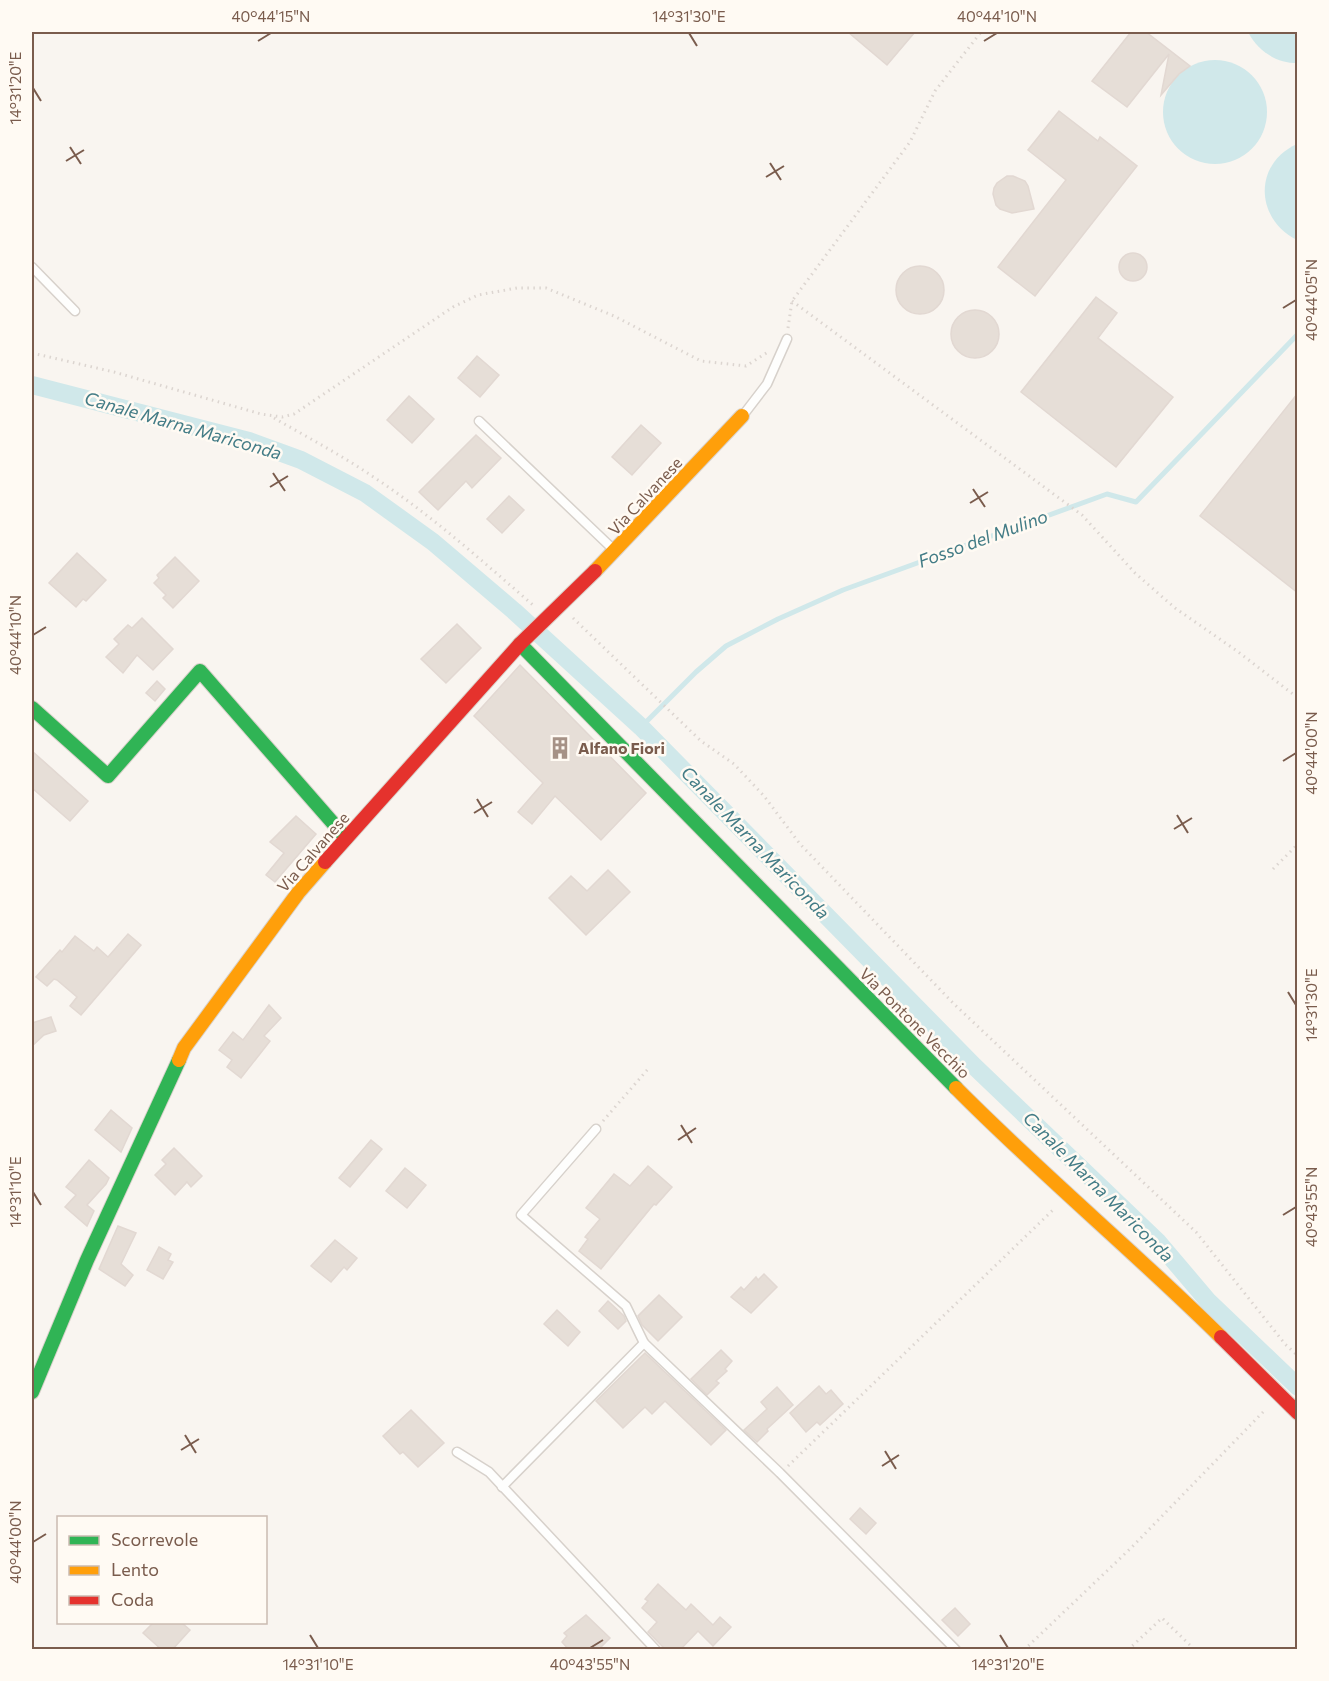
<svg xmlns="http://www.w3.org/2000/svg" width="1329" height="1681" font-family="Commissioner,sans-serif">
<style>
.water{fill:#d0e8ea}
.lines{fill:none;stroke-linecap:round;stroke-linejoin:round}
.stream{stroke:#d0e8ea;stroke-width:5}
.canal{stroke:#d0e8ea;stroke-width:18}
.building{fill:#e6ded7;stroke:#e2d8d2;stroke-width:1.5}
.lane-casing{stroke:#d7d1cb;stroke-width:11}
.fast-casing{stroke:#d9d2cb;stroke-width:16}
.slow-casing{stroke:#d9d2cb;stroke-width:16}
.jam-casing{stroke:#d9d2cb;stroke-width:16}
.path{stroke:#dcd5d0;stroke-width:3;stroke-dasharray:1.5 4.5;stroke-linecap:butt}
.lane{stroke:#fefefd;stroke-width:8}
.fast{stroke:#30b455;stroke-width:14}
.slow{stroke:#ff9f0a;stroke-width:14}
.jam{stroke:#e5322d;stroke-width:14}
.ticks{fill:none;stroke:#7a5c4d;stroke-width:2}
.labels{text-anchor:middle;stroke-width:5;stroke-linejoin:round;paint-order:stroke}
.street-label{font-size:16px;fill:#7a5c4d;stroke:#fffaf3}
.poi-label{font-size:16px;font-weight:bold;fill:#7a5c4d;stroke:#fffaf3;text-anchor:start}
.water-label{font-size:18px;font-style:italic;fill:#437c86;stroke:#fffaf3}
.neatline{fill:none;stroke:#7a5c4d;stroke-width:2}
.ticks-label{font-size:15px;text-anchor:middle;fill:#7a5c4d}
</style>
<rect width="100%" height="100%" fill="#f9f5f0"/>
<g class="water">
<path d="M 1248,32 L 1297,32 L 1297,63 C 1276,63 1258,51 1248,32 Z"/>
<circle cx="1215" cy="112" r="52"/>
<path d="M 1297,144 L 1297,240 C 1255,219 1253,164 1297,144 Z"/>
</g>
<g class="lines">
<polyline class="stream" points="641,727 696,672 726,646 778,619 843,590 1107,494 1136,502 1298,334"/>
<polyline class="canal" points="32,385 249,441 301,460 365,493 433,542 514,611 641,727 974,1066 1158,1242 1208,1301 1298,1387"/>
</g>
<g class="building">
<polygon points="848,32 915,32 887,65"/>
<polygon points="1131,32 1146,32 1190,66 1179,74 1161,95 1169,54 1127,107 1092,81"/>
<polygon points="1059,111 1098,141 1100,137 1137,166 1035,296 998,267 1066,180 1028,150"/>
<polygon points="1007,176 1013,176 1025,181 1028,186 1034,209 1012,213 1000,209 996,205 993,194 994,188 997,183"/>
<circle cx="1133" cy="267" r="14"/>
<circle cx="920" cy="290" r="24"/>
<polygon points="1096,297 1117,313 1098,338 1173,397 1116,467 1021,392"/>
<circle cx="975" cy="334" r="24"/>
<polygon points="477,356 499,375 480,397 458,378"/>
<polygon points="1298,393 1298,593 1200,516"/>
<polygon points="409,396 434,419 412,443 387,420"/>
<polygon points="641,425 661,443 632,475 612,457"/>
<polygon points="476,435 501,458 472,488 466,481 438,510 419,492"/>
<polygon points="509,496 524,510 502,533 487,519"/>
<polygon points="77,553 106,580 86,601 83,599 76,607 49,583"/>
<polygon points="175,557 199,581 173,608 163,598 166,595 154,583 159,578 157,575"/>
<polygon points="142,618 173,649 153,670 137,655 123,673 106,657 119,644 114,639 128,625 132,628"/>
<polygon points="457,624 481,648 446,683 421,659"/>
<polygon points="520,665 646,793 601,840 555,796 532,824 518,812 543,783 474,716"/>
<polygon points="157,681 165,689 155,701 146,693"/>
<polygon points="32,751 88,801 70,821 32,788"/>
<polygon points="296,816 316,834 275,882 266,875 284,853 270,842"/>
<polygon points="608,870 630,892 586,935 549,898 571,876 587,891"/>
<polygon points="128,934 141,945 81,1015 70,1006 77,997 57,980 54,979 47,986 36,977 60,950 62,952 75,936 94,951 97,947 108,957"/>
<polygon points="269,1005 281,1018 264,1036 270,1041 241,1078 227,1067 232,1060 219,1050 233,1032 243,1040"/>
<polygon points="51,1017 56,1031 44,1035 32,1046 32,1023"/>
<polygon points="111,1110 132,1128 121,1152 95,1130"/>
<polygon points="371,1140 382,1149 350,1187 339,1178"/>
<polygon points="174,1148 202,1176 191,1187 187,1182 175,1195 155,1175 166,1164 162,1160"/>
<polygon points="89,1160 109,1178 106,1184 87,1205 94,1211 87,1226 65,1207 76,1195 66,1187"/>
<polygon points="648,1166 672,1187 656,1205 654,1204 601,1269 579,1251 588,1239 585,1237 600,1219 586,1208 614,1174 630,1186"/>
<polygon points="405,1168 426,1185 407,1208 386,1191"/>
<polygon points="118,1226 136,1233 121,1264 133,1275 125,1286 99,1269"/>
<polygon points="335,1240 357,1258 347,1270 344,1267 331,1282 311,1266"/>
<polygon points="159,1247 171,1254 168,1260 173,1262 163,1279 147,1270"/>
<polygon points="764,1274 777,1287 751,1313 731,1297 741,1287 744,1290 756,1277 758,1280"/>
<polygon points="659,1295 682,1317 658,1341 642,1325 638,1316"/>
<polygon points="608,1301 624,1316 626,1321 618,1329 599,1311"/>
<polygon points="557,1310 580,1332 568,1346 544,1324"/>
<polygon points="721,1350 732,1361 725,1369 727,1371 716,1381 719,1383 707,1395 691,1379"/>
<polygon points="645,1353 726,1430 711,1445 665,1401 652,1414 645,1407 623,1428 596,1401"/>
<polygon points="819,1386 826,1394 831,1390 843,1404 820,1425 817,1422 806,1432 790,1413"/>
<polygon points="777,1387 793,1405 767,1429 768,1431 757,1442 744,1430 767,1409 761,1402"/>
<polygon points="411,1410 444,1443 418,1467 403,1452 400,1454 383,1436"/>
<polygon points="860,1508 876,1523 866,1534 850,1519"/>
<polygon points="658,1584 686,1610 691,1604 713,1625 720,1617 731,1627 713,1646 698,1631 680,1650 666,1650 648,1632 657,1622 642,1608 648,1601 645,1599"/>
<polygon points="955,1608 970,1624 958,1636 942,1620"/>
<polygon points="586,1615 610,1638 598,1650 569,1650 562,1642 567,1636 564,1633"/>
<polygon points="153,1623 182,1623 190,1630 172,1650 162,1650 143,1633"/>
</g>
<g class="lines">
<g class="lane-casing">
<g id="lane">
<polyline points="32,267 75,311"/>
<polyline points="744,414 767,384 787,339"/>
<polyline points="479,421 615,551"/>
<polyline points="644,1343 780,1473 956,1650"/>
<polyline points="457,1452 489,1472 656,1650"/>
<polyline points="502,1487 644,1343 626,1306 521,1215 596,1129"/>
</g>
</g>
<g class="fast-casing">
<g id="fast">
<polyline points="520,644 956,1088"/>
<polyline points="32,708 108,776 200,671 346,838"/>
<polyline points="32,1392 87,1260 179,1060"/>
</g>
</g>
<g class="slow-casing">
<g id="slow">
<polyline points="595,571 742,416"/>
<polyline points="179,1060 184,1048 298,893 325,862"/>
<path d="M 956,1088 C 1041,1174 1135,1252 1221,1337"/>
</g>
</g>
<g class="jam-casing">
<g id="jam">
<polyline points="325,862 520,644 595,571"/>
<polyline points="1221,1337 1298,1413"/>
</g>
</g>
<g class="path">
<polyline points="792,301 1082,515 1135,573 1175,608 1237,651 1298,698"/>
<polyline points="788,328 792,301 910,142 935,91 981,32"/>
<polyline points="32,353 114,372 261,414 282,417 294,414 453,307 478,295 517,288 546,288 614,316 701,361 746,366 768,352"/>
<path d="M 274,418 C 307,437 341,455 372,476 C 430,514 481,560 533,605"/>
<polyline points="573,618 701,741 734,764 764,796 800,844 954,1004 1196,1232 1285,1344 1298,1356"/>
<polyline points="1273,869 1298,844"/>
<polyline points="603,1121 648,1069"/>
<polyline points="788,1466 1055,1208"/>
<polyline points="1024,1650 1132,1547 1265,1410"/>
<polyline points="1128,1650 1162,1618 1195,1650"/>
</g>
<use href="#lane" class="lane"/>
<use href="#fast" class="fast"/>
<use href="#slow" class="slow"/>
<use href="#jam" class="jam"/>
</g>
<path class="ticks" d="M 689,33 L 697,46M 258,41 L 271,33M 984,41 L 997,33M 33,88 L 41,101M 70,147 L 81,164M 66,161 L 84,150M 770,163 L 781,180M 766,177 L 784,166M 1283,308 L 1296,300M 273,473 L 285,491M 270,487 L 288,476M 973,489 L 985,507M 970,503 L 988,492M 33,635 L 46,627M 1283,761 L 1296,753M 477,799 L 488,817M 474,813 L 492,802M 1177,815 L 1188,833M 1174,829 L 1192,818M 1288,992 L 1296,1005M 681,1125 L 692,1143M 678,1140 L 696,1128M 33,1192 L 41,1205M 1283,1215 L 1296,1207M 185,1435 L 196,1453M 181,1450 L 199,1439M 885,1451 L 896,1469M 882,1466 L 899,1455M 33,1542 L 46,1534M 310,1635 L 318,1648M 1000,1635 L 1008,1648M 590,1648 L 603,1640"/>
<defs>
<g id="building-bare" transform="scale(1.8)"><path d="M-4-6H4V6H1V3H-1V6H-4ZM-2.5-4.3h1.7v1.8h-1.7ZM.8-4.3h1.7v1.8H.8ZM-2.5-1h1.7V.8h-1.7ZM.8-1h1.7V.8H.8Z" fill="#a69286" stroke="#fffaf3" stroke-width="2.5" paint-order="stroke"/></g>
</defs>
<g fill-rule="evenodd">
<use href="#building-bare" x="560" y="748"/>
</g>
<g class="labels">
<g class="street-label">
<text transform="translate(645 496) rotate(-47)" y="6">Via Calvanese</text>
<text transform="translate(313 852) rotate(-49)" y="6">Via Calvanese</text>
<text transform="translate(915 1023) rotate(45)" y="6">Via Pontone Vecchio</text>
</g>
<g class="poi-label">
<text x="578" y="754">Alfano Fiori</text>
</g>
<g class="water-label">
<text transform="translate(183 426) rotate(16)" y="6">Canale Marna Mariconda</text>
<text transform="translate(983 539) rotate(-20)" y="6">Fosso del Mulino</text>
<text transform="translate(755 843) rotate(46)" y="6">Canale Marna Mariconda</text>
<text transform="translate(1098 1187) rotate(45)" y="6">Canale Marna Mariconda</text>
</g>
</g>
<rect width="1329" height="1681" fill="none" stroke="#fffaf3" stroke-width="66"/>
<rect x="57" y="1516" width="210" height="108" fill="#fffaf3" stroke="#cabbb1" stroke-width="1.5"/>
<rect x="69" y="1536" width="30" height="9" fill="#30b455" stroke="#cabbb1" stroke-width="1.5"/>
<text x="111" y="1546" font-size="18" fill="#7a5c4d">Scorrevole</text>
<rect x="69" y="1566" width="30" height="9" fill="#ff9f0a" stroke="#cabbb1" stroke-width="1.5"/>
<text x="111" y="1576" font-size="18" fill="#7a5c4d">Lento</text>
<rect x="69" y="1596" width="30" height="9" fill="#e5322d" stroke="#cabbb1" stroke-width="1.5"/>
<text x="111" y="1606" font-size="18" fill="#7a5c4d">Coda</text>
<rect x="33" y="33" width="1263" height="1615" class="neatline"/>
<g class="ticks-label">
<text x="271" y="22">40°44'15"N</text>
<text x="689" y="22">14°31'30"E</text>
<text x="997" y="22">40°44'10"N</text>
<text transform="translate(16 88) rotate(-90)" y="5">14°31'20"E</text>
<text transform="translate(1312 300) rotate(-90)" y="5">40°44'05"N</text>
<text transform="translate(16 635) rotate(-90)" y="5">40°44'10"N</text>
<text transform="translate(1312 753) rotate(-90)" y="5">40°44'00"N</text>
<text transform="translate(1312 1005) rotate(-90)" y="5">14°31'30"E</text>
<text transform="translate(16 1192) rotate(-90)" y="5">14°31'10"E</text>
<text transform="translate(1312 1207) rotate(-90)" y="5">40°43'55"N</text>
<text transform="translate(16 1542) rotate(-90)" y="5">40°44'00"N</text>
<text x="318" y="1670">14°31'10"E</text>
<text x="590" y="1670">40°43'55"N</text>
<text x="1008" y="1670">14°31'20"E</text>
</g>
</svg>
